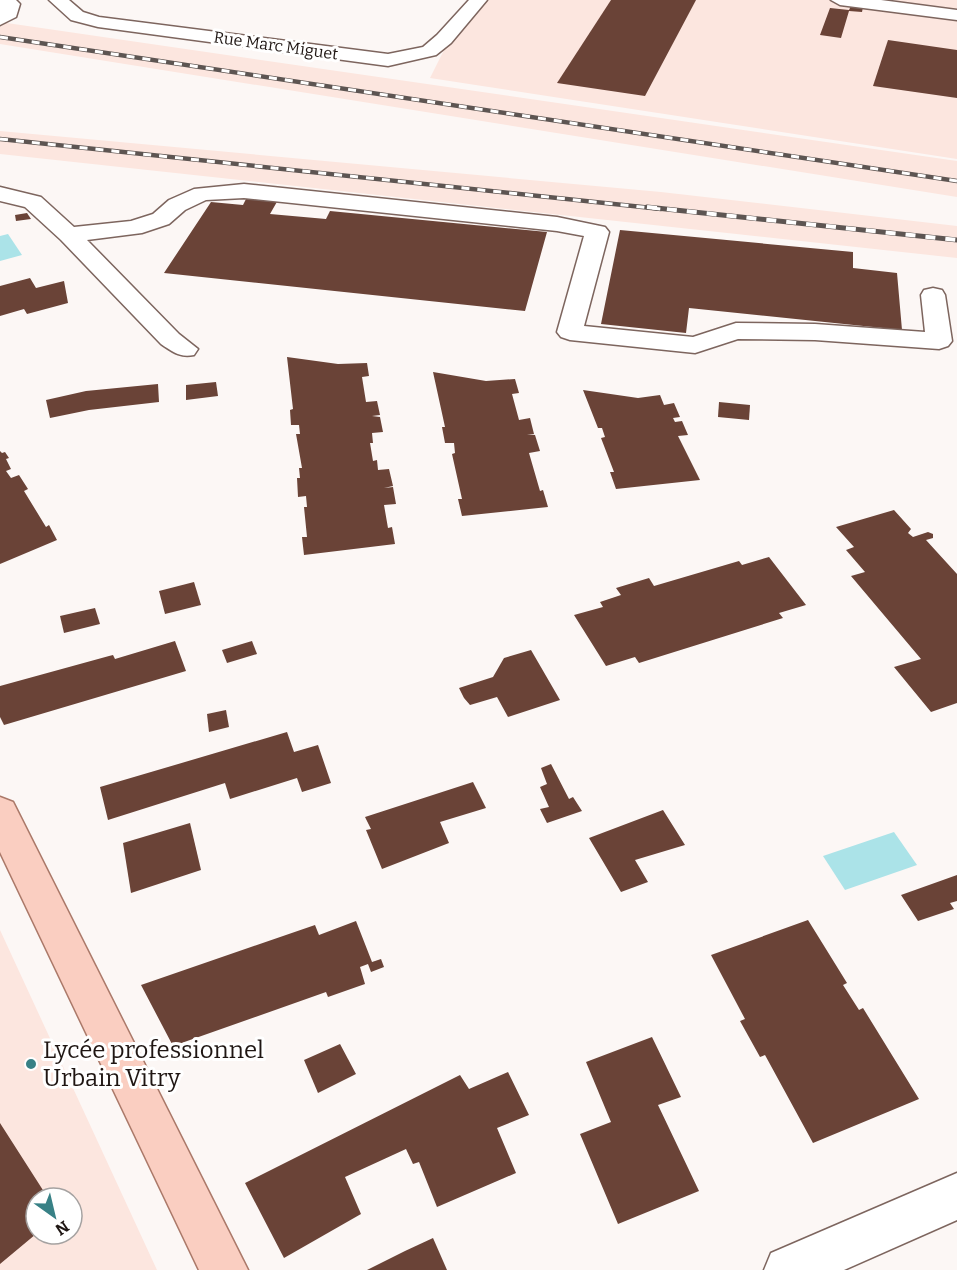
<svg xmlns="http://www.w3.org/2000/svg" width="957" height="1270" font-family="Bitter,serif">
<style>
.built{fill:#fce6df;fill-rule:evenodd}
.water{fill:#abe3e8}
.building{fill:#6a4337}
.lines{fill:none;stroke-linecap:round;stroke-linejoin:round}
.minor-casing{stroke:#7d655e;stroke-width:3}
.major-casing{stroke:#ab7969;stroke-width:3}
.minor{fill:#fff;fill-rule:evenodd}
.major{fill:#facec1;fill-rule:evenodd}
.rail-far1-casing{stroke:#5d5552;stroke-width:4.5}
.rail-casing{stroke:#5d5552;stroke-width:5}
.rail-far1{stroke:#fff;stroke-width:3;stroke-dasharray:8;stroke-linecap:butt}
.rail{stroke:#fff;stroke-width:4;stroke-dasharray:10;stroke-linecap:butt}
.poi-dot{fill:#388186;stroke:#fff;stroke-width:2}
.labels{text-anchor:middle;stroke-width:6;stroke-linejoin:round;paint-order:stroke}
.far-street-label{font-size:16px;fill:#1f1613;stroke:#fff}
.near-poi-label{font-size:24px;fill:#1f1613;stroke:#fff;text-anchor:start}
</style>
<rect width="100%" height="100%" fill="#fcf7f5"/>
<g class="built">
<polygon points="469,0 957,0 957,159 430,78"/>
<polygon points="0,22 957,161 957,197 0,44"/>
<polygon points="0,131 661,192 957,226 957,258 0,154"/>
<path d="M 0,930 L 157,1270 L 0,1270 ZM 36,1198 L 72,1198 L 72,1234 L 36,1234 Z"/>
</g>
<g class="water">
<polygon points="8,234 22,255 0,261 0,236"/>
<polygon points="894,832 917,865 845,890 823,856"/>
</g>
<g class="building">
<polygon points="611,0 696,0 645,96 557,83"/>
<polygon points="851,6 863,7 862,12 849,11 841,38 820,35 830,8 849,10"/>
<polygon points="888,40 957,50 957,98 873,86"/>
<polygon points="247,197 278,200 270,214 326,219 330,211 547,232 525,311 164,273 211,202 243,205"/>
<polygon points="27,213 31,219 16,221 15,215"/>
<polygon points="620,230 853,252 853,268 897,273 902,330 689,308 686,333 601,324"/>
<polygon points="30,278 36,288 64,281 68,303 27,314 24,309 0,316 0,286"/>
<polygon points="287,357 338,364 367,363 369,376 362,377 366,402 377,401 380,415 372,416 380,417 383,432 372,433 373,443 370,443 373,461 377,460 378,470 389,469 393,486 384,488 393,487 396,504 384,505 388,528 392,527 395,544 304,555 302,537 307,537 304,507 307,507 306,496 298,497 297,478 300,478 299,468 302,468 296,434 300,434 299,425 291,425 290,410 293,409"/>
<polygon points="433,372 486,381 515,379 519,393 512,394 519,420 530,418 534,434 527,434 535,435 540,451 529,453 540,491 543,490 548,507 462,516 458,499 462,499 452,454 455,453 454,443 445,443 442,427 445,427"/>
<polygon points="216,382 218,396 186,400 186,385"/>
<polygon points="158,384 159,402 89,410 50,418 46,400 86,391"/>
<polygon points="583,390 638,398 660,395 664,405 674,403 680,417 673,418 675,422 682,421 688,435 678,436 700,480 616,489 610,472 614,472 601,438 605,437 602,428 598,428"/>
<polygon points="719,402 750,405 749,420 718,417"/>
<polygon points="0,451 2,453 5,452 9,458 6,459 11,469 6,471 11,478 19,475 28,489 24,491 46,527 49,525 57,540 0,564"/>
<polygon points="894,510 911,529 908,533 913,537 928,532 933,534 933,538 926,540 957,574 957,703 931,712 894,667 921,659 851,576 865,572 846,550 854,547 836,527"/>
<polygon points="769,557 806,605 779,613 783,618 639,663 635,657 606,666 574,615 603,607 600,602 621,595 616,588 649,578 654,586 739,561 742,565"/>
<polygon points="194,582 201,605 165,614 159,591"/>
<polygon points="95,608 100,624 64,633 60,616"/>
<polygon points="175,641 186,671 4,725 0,717 0,686 109,656 113,655 115,659"/>
<polygon points="252,641 257,654 227,663 222,650"/>
<polygon points="531,650 560,700 508,717 497,697 470,705 464,698 459,688 493,677 504,658"/>
<polygon points="226,710 229,727 209,732 207,714"/>
<polygon points="287,732 294,752 318,745 331,783 302,792 297,778 230,799 225,783 108,820 100,787"/>
<polygon points="551,764 569,799 573,797 582,811 547,823 540,809 549,807 540,787 547,784 541,768"/>
<polygon points="473,782 486,808 440,822 449,843 382,869 366,830 371,829 365,817"/>
<polygon points="663,810 685,845 635,860 648,882 621,892 589,838"/>
<polygon points="190,823 201,870 131,893 123,843"/>
<polygon points="957,875 957,901 950,903 954,909 918,921 901,895"/>
<polygon points="808,920 847,983 843,985 859,1010 863,1008 919,1099 813,1143 765,1055 760,1057 740,1021 745,1019 711,955"/>
<polygon points="356,921 372,962 381,959 384,967 371,972 368,964 360,967 365,984 328,997 326,992 173,1046 141,985 315,925 319,935"/>
<polygon points="652,1037 681,1097 658,1105 699,1191 618,1224 580,1134 611,1122 586,1062"/>
<polygon points="340,1044 356,1074 318,1093 304,1060"/>
<polygon points="508,1072 529,1115 497,1128 516,1173 437,1207 419,1162 413,1164 406,1149 345,1177 361,1214 284,1258 245,1183 460,1075 469,1089"/>
<polygon points="0,1123 48,1198 36,1198 36,1234 0,1264"/>
<polygon points="433,1238 447,1270 367,1270 405,1251"/>
</g>
<g class="lines">
<g class="minor-casing">
<g id="minor">
<polygon points="0,0 16,0 20,4 16,17 0,25"/>
<polygon points="49,0 69,0 83,12 99,17 388,54 423,47 437,35 469,0 487,0 451,43 436,55 388,66 98,27 71,20"/>
<polygon points="831,0 881,0 957,10 957,20 840,5"/>
<path d="M 244,184 L 557,217 L 605,227 L 609,232 L 584,326 L 693,337 L 736,323 L 815,324 L 925,332 L 921,295 L 924,290 L 933,288 L 942,290 L 945,295 L 952,341 L 948,346 L 939,349 L 815,340 L 738,339 L 695,353 L 570,340 L 561,337 L 557,332 L 584,236 L 557,231 L 244,198 L 206,200 L 185,210 L 169,224 L 142,233 L 87,240 L 179,334 L 198,349 L 194,355 C 180,358 173,352 161,344 L 61,240 L 25,207 L 0,201 L 0,187 L 41,197 L 74,227 L 131,221 L 153,214 L 169,200 L 194,189 Z"/>
<polygon points="957,1173 957,1220 844,1270 764,1270 771,1253"/>
</g>
</g>
<g class="major-casing">
<polygon id="major" points="0,797 13,802 248,1270 199,1270 0,852"/>
</g>
<use href="#minor" class="minor"/>
<use href="#major" class="major"/>
<g class="rail-far1-casing">
<g id="rail-far1">
<polyline points="0,37 957,181"/>
<polyline points="0,139 661,209"/>
</g>
</g>
<g class="rail-casing">
<polyline id="rail" points="647,207 957,240"/>
</g>
<use href="#rail-far1" class="rail-far1"/>
<use href="#rail" class="rail"/>
</g>
<circle class="poi-dot" cx="31" cy="1064" r="6"/>
<g class="labels">
<g class="far-street-label">
<text transform="translate(276 45) rotate(8)" y="6">Rue Marc Miguet</text>
</g>
<g class="near-poi-label">
<text x="43" y="1058">Lycée professionnel<tspan x="43" dy="28">Urbain Vitry</tspan></text>
</g>
</g>
<g transform="translate(54 1216) rotate(146)"><circle r="28" fill="#ffffff" stroke="#a5a2a1" stroke-width="1.5"/>
<path d="M0-4.5L10 22L0 15L-10 22Z" fill="#388186"/>
<text y="-9" font-size="16" font-weight="bold" text-anchor="middle" fill="#1f1613">N</text>
</g>
</svg>
